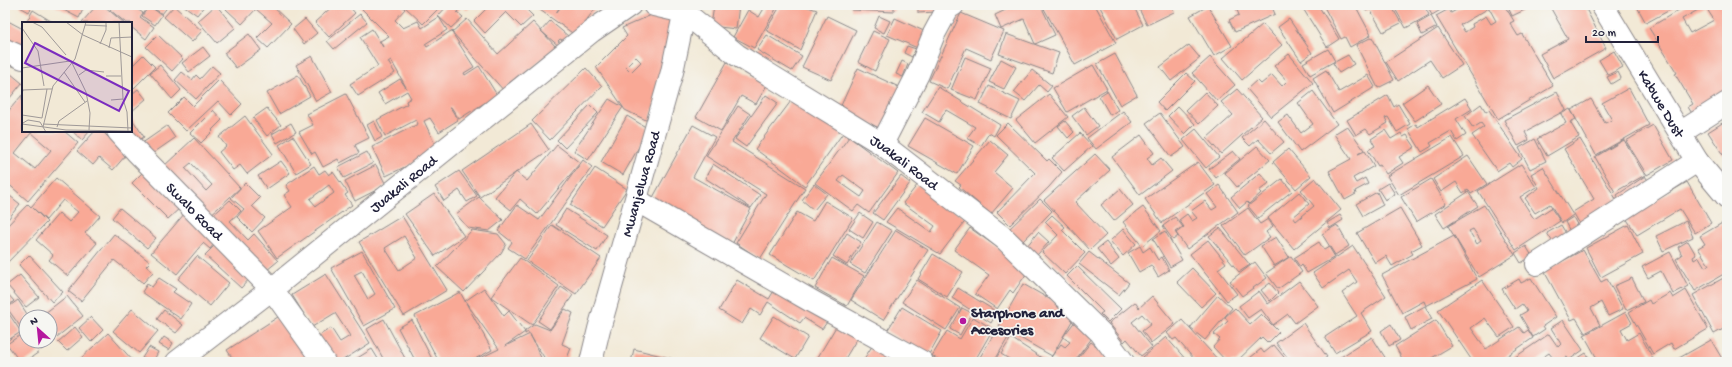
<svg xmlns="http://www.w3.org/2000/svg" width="1732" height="367" font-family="'Gochi Hand',sans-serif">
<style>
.building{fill:#f9a996;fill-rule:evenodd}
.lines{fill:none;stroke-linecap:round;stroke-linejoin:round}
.street-casing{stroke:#8a8688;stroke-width:24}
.street{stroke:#fff;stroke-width:22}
.poi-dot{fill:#b5179e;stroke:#f6f6f2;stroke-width:1.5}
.labels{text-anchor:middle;stroke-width:3.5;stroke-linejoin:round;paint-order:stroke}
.street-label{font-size:15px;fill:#22223b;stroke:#f6f6f2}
.poi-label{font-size:15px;font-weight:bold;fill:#22223b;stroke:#f6f6f2;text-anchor:start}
.inset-road{fill:none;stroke:#9f9998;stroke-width:1}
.view{fill:#7b2cbf;fill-opacity:0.15;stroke:#7b2cbf;stroke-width:2}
.inset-edge{fill:none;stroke:#22223b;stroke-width:2}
</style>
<rect width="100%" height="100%" fill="#f6f6f2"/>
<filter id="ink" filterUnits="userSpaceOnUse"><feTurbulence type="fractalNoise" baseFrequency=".025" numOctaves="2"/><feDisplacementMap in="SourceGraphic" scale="8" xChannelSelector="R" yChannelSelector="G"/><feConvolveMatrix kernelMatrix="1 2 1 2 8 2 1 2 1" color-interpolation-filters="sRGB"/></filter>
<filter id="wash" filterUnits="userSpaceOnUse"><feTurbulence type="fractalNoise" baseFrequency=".012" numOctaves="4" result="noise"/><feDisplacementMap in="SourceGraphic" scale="16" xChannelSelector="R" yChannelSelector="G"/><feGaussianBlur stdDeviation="0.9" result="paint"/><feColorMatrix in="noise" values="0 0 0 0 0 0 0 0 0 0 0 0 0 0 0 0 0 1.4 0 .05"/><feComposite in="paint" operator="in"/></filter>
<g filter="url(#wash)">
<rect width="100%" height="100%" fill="#f2e9d6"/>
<g id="blocks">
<g class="building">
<polygon points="21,5 33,5 29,12 20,7"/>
<polygon points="54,5 85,5 79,18"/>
<polygon points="97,5 103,5 124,23 83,23 82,22"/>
<polygon points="113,5 131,5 143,13 140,17 154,27 146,39 131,27 131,23 126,23 110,10"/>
<polygon points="149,5 169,5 162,14"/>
<polygon points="183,5 205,5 197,15"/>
<polygon points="216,5 235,28 217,43 198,21"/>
<polygon points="230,5 271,5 291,24 268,48 257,38 272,23 256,9 242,24 226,9"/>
<polygon points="334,5 348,5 355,13 329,37 315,22"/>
<polygon points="358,5 401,5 405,9 395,20 403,28 418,21 422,28 439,17 447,30 425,44 427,47 451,31 474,67 464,73 465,75 479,66 497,95 459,119 451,107 450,107 458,120 439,132 430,118 424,121 438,151 386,176 372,147 418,124 416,120 385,136 377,120 407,104 406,101 411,98 407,91 385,104 378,93 400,79 407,89 391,60 388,62 395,73 358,96 350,84 378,66 360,37 372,29 383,47 380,41 389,36"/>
<polygon points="403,5 440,5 441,6 423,24"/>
<polygon points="448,5 472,5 467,10 462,6 457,12 463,17 451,28 438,16"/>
<polygon points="490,5 522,5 533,16 521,27 506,12 485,33 474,21"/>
<polygon points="533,5 561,5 556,13 562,5 598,5 575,35"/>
<polygon points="714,5 739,5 736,29 711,26"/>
<polygon points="766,5 770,5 776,9 754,48 733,37 748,10 759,17"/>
<polygon points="781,5 802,5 817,10 800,50 766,30"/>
<polygon points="851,5 894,5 894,12 851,10"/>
<polygon points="918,5 953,5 953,11 918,13"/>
<polygon points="1016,5 1041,6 1055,35 1035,44 1024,19 1001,29 995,15"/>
<polygon points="1042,5 1078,5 1078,7 1081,5 1095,5 1116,43 1075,65"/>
<polygon points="1099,5 1133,5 1143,25 1117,39"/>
<polygon points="1137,5 1170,5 1174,12 1147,25"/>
<polygon points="1235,5 1271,5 1275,14 1235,32 1229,20 1239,15"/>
<polygon points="1305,5 1318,5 1339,39 1327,47 1302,7"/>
<polygon points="1323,5 1339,5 1341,7 1345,5 1355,5 1371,35 1350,47 1345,37 1341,39"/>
<polygon points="1363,5 1391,5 1401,23 1383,32 1370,9 1366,11"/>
<polygon points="1393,5 1424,5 1429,15 1406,28"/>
<polygon points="1426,5 1449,5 1432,15"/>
<path d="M 1465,5 L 1504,5 L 1514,21 L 1510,23 L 1518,36 L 1522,34 L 1553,86 L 1498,119 L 1436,16 L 1449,9 L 1451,13 ZM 1489,8 L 1496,21 L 1491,24 L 1486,16 L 1472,24 L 1473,27 L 1465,32 L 1460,25 Z"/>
<polygon points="1507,5 1535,5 1512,16"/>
<polygon points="1549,5 1584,5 1606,48 1553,78 1540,54 1568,39"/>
<polygon points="1636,5 1679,5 1646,23"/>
<path d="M 1687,5 L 1727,5 L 1727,96 L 1693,115 L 1688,107 L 1693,104 L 1675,74 L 1677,73 L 1649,28 ZM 1705,6 L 1714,20 L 1690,33 L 1682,19 Z"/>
<polygon points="149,6 162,15 155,25 142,16"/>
<polygon points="174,6 202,31 192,42 164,17"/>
<polygon points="1208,6 1232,46 1214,56 1190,16"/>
<path d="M 665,9 L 676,23 L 650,122 L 625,110 L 596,67 L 627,36 L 622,28 ZM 636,57 L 641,62 L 631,72 L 626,67 Z"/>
<polygon points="33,10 54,23 26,23"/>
<polygon points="961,13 1004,31 991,59 966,48 947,89 929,81"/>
<polygon points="360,14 367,22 334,49 327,41"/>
<polygon points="827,16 856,30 831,80 802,67"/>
<polygon points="879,16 890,21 884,33 874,28"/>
<polygon points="1431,16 1437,27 1422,35 1417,24"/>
<polygon points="895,18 935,36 927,52 887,35"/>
<polygon points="305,19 317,33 304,44 293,29"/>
<polygon points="467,19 498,54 533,22 556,47 505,92 452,32"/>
<polygon points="1289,19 1312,53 1301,61 1278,27"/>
<polygon points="8,21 23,29 23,50 5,41 5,29"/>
<polygon points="550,21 568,36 564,41 560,39 558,41 562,44 560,47 541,31"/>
<polygon points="1263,24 1282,45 1242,80 1223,58"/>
<polygon points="1438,28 1462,65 1442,78 1430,60 1398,81 1386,62"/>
<polygon points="873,31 890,39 875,71 858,62"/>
<polygon points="249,34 261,50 236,68 224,53"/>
<polygon points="1006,34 1059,53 1052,73 999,54"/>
<polygon points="158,35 183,59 172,71 146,47"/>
<polygon points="767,35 802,56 792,71 757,50"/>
<polygon points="1372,37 1394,80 1378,88 1356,45"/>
<polygon points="1189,45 1200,58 1171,81 1160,67"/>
<polygon points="907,46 916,49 912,57 904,53"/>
<polygon points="203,47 210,56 189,72 182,63"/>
<polygon points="1328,49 1335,61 1310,75 1303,63"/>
<polygon points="1614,51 1623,67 1608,75 1599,60"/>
<polygon points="1115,54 1137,95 1120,105 1097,64"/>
<polygon points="1289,54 1313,83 1271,117 1247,89 1257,80 1261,84 1272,75 1282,86 1287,81 1274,66"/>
<polygon points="143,55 155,67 133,89 131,87 131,67"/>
<polygon points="1348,55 1354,64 1339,73 1333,63"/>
<polygon points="312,56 332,92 316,101 296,65"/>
<polygon points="965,57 991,68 977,100 951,90"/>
<polygon points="1210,57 1235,85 1217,101 1192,73"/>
<polygon points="1001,59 1016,67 1004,89 989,82"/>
<polygon points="902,61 908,64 903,77 896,74"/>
<polygon points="727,62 767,85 756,104 741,96 721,131 696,117"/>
<polygon points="160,65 181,90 172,99 150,73"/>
<polygon points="1093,65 1107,89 1067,112 1053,88"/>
<polygon points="212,66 220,73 196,99 175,80 182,72 192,80 196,75 200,79"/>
<polygon points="586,68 602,86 550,140 532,121"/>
<polygon points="858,68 914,94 895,135 839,110"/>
<polygon points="5,69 22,83 5,104"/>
<polygon points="1032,70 1052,86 1047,92 1039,85 1025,101 1014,92"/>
<polygon points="1326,70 1339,92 1368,75 1375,87 1333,113 1313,78"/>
<polygon points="1618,72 1621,78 1611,84 1607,77"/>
<polygon points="1186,73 1195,81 1165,111 1157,102"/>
<polygon points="298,75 310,96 279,114 267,93"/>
<polygon points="219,80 242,104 231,115 218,101 186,131 168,113 184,97 193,106"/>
<polygon points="1428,85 1441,104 1415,121 1402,103"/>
<polygon points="989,86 1020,101 1011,119 980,104"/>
<polygon points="938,87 1000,125 994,136 989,133 981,146 967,138 975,127 946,110 939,122 922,112"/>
<polygon points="1629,88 1649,125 1596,155 1571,110 1591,99 1605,123 1612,120 1602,103"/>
<polygon points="138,89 146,99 131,112 131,95"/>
<polygon points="1237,89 1262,117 1221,154 1207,138 1233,115 1221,102"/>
<polygon points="1107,91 1118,110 1110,115 1099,96"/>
<polygon points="1313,91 1337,124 1300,152 1278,122 1288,115 1301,133 1313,124 1298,103"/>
<polygon points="1205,92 1218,106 1199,124 1186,110"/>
<polygon points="1557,92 1566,110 1525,132 1529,140 1518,146 1504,120"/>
<polygon points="346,94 369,138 355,145 359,153 340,163 338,159 323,167 315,152 312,154 299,132 313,125 307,114"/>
<polygon points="1049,94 1068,117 1035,143 1016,120"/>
<path d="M 22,95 L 23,131 L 64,131 L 78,143 L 28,201 L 5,181 L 5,115 ZM 31,133 L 51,150 L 35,169 L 15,153 Z"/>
<polygon points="766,95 778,103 746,147 735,139"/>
<polygon points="1388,95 1394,107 1398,104 1410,124 1397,132 1388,117 1385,118 1388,123 1370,134 1366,129 1356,135 1347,120"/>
<polygon points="794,97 843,133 805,186 755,149"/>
<polygon points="1465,98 1472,109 1456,119 1466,135 1457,141 1451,131 1430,143 1432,146 1422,152 1408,129 1416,124 1418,127"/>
<polygon points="609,99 623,107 588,160 574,151"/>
<polygon points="1481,104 1486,112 1489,110 1522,159 1512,167 1509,163 1497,171 1472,135 1484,127 1481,123 1473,128 1465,116"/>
<polygon points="590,105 598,113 565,148 557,140"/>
<polygon points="738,106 750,114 732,142 805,188 760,259 736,243 766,194 706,156"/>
<polygon points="1178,106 1195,124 1185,134 1168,116"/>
<polygon points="1084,107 1098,126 1086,135 1072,116"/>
<polygon points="267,108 281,125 267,136 253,118"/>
<polygon points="1570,109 1576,119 1570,122 1579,137 1547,156 1537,139 1566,123 1561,114"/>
<polygon points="213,110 222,120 212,130 213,131 201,143 190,133"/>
<polygon points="1123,111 1132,122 1096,149 1087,138"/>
<polygon points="1160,113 1185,147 1171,157 1146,123"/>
<polygon points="245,116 273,154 247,174 240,165 233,170 219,152 226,146 219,137"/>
<polygon points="627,116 649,129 623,175 601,162"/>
<polygon points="131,117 144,137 132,144 131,131"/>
<polygon points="925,118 974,146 957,174 908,146"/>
<polygon points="1264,119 1284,142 1271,153 1258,139 1250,146 1242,138"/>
<polygon points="1727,120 1727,152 1723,155 1708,132"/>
<polygon points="374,121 382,137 375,141 367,125"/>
<polygon points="1065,121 1074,132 1068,138 1058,126"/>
<polygon points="291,123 296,132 277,143 272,134"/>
<polygon points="1008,123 1047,161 1049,159 1062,172 1049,187 1010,225 997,212 1035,173 996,135"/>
<polygon points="531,124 549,150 480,197 462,171"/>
<polygon points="693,125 715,137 693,177 751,209 731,246 651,201"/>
<polygon points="1653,125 1673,160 1647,175 1626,141"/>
<polygon points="167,126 175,138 149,156 141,144"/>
<polygon points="1347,126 1364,150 1358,154 1365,151 1374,166 1353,178 1356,183 1365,178 1368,184 1355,191 1356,194 1345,200 1329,171 1351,159 1334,134"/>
<polygon points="1196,129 1219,157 1206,168 1183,140"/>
<polygon points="1385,130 1391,139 1401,133 1403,137 1407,135 1415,147 1399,157 1403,163 1386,174 1380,165 1378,166 1368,150 1375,146 1371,139"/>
<polygon points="72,131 90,131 82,140"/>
<polygon points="95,131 102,131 126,155 113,170 99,158 93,165 77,151"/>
<polygon points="1080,133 1092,146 1064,171 1052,158"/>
<polygon points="1141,135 1154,153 1147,158 1152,165 1161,158 1172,171 1140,195 1112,157"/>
<polygon points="293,136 311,164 296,173 279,145"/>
<path d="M 849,137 L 898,173 L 869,213 L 858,205 L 853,211 L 815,183 ZM 843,175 L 865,191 L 861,197 L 838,181 Z"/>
<polygon points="1452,137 1464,156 1399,195 1387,176"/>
<path d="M 194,138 L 240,188 L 208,217 L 163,167 ZM 191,163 L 212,185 L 206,191 L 185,168 Z"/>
<polygon points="1535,139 1546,161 1530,169 1519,148"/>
<polygon points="1580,139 1619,204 1581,226 1573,212 1594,199 1564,149"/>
<polygon points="990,140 1008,155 994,172 1013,188 991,214 959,187 961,185 955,181"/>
<polygon points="1624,140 1645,175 1615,192 1595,157"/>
<polygon points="557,145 580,163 537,214 520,199 511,210 495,197 516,172 527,181"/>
<polygon points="1257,146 1270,160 1237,187 1225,173"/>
<polygon points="1288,149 1311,176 1296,189 1273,162"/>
<polygon points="1233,151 1240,159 1216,178 1209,169"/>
<polygon points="367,152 373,163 344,178 338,167"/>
<polygon points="1095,154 1110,170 1075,202 1106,235 1090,250 1044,200"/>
<polygon points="1468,156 1487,184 1471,194 1468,189 1463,193 1456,182 1441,192 1433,179"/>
<polygon points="583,160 592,167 525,259 508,248 512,242 498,231 517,205 539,220"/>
<polygon points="281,161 290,173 267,189 258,176"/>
<polygon points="1198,162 1215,185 1162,223 1145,199"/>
<polygon points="713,164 760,195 751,208 705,178"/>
<polygon points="1521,164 1536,187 1520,197 1534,219 1551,208 1560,221 1516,250 1478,191"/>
<polygon points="376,165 386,185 355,201 345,181"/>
<path d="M 314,166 L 319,174 L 325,170 L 329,175 L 333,172 L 348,193 L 345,195 L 352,205 L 277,258 L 258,231 L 292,207 L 284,195 L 290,191 L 286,185 ZM 329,185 L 334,193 L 316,206 L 310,199 Z"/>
<polygon points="1543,167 1573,215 1562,223 1550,204 1535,213 1525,198 1539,188 1531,174"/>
<polygon points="595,168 627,189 602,226 570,205"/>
<polygon points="145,170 181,207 168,219 132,183"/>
<polygon points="459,171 477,196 467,202 459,190 444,201 435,187"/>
<polygon points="1260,173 1269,183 1259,191 1261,193 1249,204 1247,202 1240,208 1231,197"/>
<polygon points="901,176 910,183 883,220 873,213"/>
<polygon points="1645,176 1652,186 1623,205 1617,195"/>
<polygon points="56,178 100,216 85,233 97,243 68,276 49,260 53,255 36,240 59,213 69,222 78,212 63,200 46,220 33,208 47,222 5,265 5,228 28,204 31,207"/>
<polygon points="1315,178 1341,210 1294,249 1268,218 1299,192 1309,204 1293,217 1296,221 1314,206 1301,190"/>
<polygon points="1282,179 1292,191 1258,218 1248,206"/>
<polygon points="1431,179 1446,204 1416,222 1401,197"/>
<polygon points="1687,182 1711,223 1695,233 1680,209 1637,235 1626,218"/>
<polygon points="245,183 260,198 252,206 265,218 252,232 237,217 244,209 231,198"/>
<polygon points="1388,183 1395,194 1385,200 1378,189"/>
<polygon points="814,184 827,194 814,210 802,200"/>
<polygon points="918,184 967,219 940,254 886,222 897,208 931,232 935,226 903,203"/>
<polygon points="1219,185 1238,212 1187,249 1176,233 1184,227 1179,220 1187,214 1192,221 1197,218 1191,211 1205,201 1212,210 1217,207 1207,194"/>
<polygon points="1120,189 1133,205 1114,221 1101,205"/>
<polygon points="5,192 20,204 5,223"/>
<polygon points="1377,192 1383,205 1363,216 1356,204"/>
<polygon points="1468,192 1478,206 1444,228 1435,214"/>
<polygon points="434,194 464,236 435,256 405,214"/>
<polygon points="479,197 503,220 489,231 468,228 456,214"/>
<polygon points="1040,199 1052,211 1021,243 1008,230"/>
<polygon points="230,200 241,211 230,221 248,240 254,234 278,261 261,275 210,218"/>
<polygon points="825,201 853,218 814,281 770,255 797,212 813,221"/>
<path d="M 1484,205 L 1515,255 L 1479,277 L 1448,226 ZM 1473,229 L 1481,241 L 1477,244 L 1469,231 Z"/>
<polygon points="1143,207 1161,231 1142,246 1123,222"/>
<polygon points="120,208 156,238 147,248 112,218"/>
<polygon points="1248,208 1260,224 1268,219 1273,226 1266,232 1270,237 1245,255 1223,226"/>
<polygon points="1400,208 1422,245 1411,251 1413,254 1392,266 1386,256 1375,263 1357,233"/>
<polygon points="566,209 607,235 597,251 556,225"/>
<polygon points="185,213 217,240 210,249 203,243 177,274 151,253"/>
<polygon points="860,213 873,222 863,238 849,229"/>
<polygon points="1052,215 1065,227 1062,230 1085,253 1065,274 1042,252 1058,235 1045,222"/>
<polygon points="1340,215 1343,220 1330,228 1327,223"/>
<path d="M 402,216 L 447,290 L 404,316 L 359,242 ZM 404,236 L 417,258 L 399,270 L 385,248 Z"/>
<polygon points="1175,217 1183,227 1175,232 1178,236 1173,240 1163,226"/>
<polygon points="1573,217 1581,232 1573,237 1565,222"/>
<polygon points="1686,221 1693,237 1663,251 1656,236"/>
<polygon points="877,222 892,231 865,273 850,264"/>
<polygon points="1724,222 1727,228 1727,272 1695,291 1676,259 1682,255 1678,247 1688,241 1696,255 1693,257 1694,260 1699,257 1705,267 1709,265 1698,248 1705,244 1700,236"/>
<polygon points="552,225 601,258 576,294 527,261"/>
<polygon points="1337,225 1349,246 1335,255 1322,234"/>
<polygon points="1561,225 1567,235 1554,244 1547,233"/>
<polygon points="1628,225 1643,254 1601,277 1586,248"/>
<polygon points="970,228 1029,270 1013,293 1010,290 997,309 975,294 989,275 954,250"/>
<polygon points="1220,228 1250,265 1239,272 1209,236"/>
<polygon points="1123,229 1136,244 1123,256 1110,241"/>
<polygon points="472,230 498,234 506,244 501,253 464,292 437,267"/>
<polygon points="896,230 928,250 883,320 851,300"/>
<polygon points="1165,231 1182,260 1170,267 1153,239"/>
<polygon points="1038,232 1049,242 1037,255 1027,246"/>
<polygon points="847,233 861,242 847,265 833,256"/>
<polygon points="114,234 150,262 146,266 153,272 143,283 114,260 81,301 68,291"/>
<polygon points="1454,236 1477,279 1426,306 1424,301 1402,313 1382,275"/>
<polygon points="1276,237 1289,257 1274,266 1261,246"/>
<polygon points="1208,240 1226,263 1218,269 1237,294 1227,301 1190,254"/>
<polygon points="1106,242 1119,259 1111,266 1097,249"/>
<polygon points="1319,242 1324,250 1329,247 1335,257 1307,273 1302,265 1300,267 1294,258"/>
<polygon points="215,245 251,277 241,288 205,255"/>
<polygon points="1140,246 1143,252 1150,247 1158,260 1162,257 1169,270 1158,277 1151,265 1139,272 1128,253"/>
<polygon points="1353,246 1386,296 1361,313 1372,331 1335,353 1325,337 1357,316 1342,293 1357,282 1349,270 1323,288 1313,273"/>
<polygon points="1526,246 1532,256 1521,263 1515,253"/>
<polygon points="1583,250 1601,282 1607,279 1623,309 1608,316 1601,302 1591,308 1600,325 1585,333 1576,318 1571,320 1544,271"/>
<path d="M 362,251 L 395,309 L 364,326 L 331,268 ZM 362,271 L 375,294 L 368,299 L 354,275 Z"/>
<polygon points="1089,252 1129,283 1119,295 1079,264"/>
<polygon points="1670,252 1688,286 1673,294 1661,271 1648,278 1642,267"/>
<polygon points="933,254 963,272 947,297 918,279"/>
<polygon points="29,255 63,292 52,302 19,265"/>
<polygon points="197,256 229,283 210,306 178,279"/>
<polygon points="1291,256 1302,272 1278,289 1266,273"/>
<polygon points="520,258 559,286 532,325 491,297"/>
<polygon points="832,258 864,276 847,306 815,288"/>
<polygon points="1255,262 1267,278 1242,296 1230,281"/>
<polygon points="1077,266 1121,309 1108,322 1100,314 1103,312 1067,276"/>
<polygon points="1192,268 1216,293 1201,307 1177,282"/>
<polygon points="326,274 370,343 340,362 335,362 318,336 331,328 340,342 350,336 335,313 312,327 292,295"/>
<polygon points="20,275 39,297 26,307 7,285"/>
<polygon points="1727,276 1727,327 1714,334 1693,295"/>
<polygon points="159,278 176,289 173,292 191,304 181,319 142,292 147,284 152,287"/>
<polygon points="1531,278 1556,317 1543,326 1545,329 1533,337 1520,315 1527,311 1522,304 1515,309 1502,289 1519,279 1521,283"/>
<polygon points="1632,278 1644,302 1626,310 1614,286"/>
<polygon points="737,280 769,299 775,289 827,322 822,329 804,318 800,323 768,302 760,315 751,309 742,324 719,310"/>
<polygon points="917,280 960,308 946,330 902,302"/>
<polygon points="1482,280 1514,327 1499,337 1485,318 1471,328 1486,349 1519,327 1524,333 1528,330 1533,338 1498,362 1473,362 1438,310"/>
<polygon points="1299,281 1318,306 1295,323 1288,314 1273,325 1261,309 1248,318 1239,306 1259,291 1268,304"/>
<polygon points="1270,283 1278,293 1270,301 1261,290"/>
<polygon points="1023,284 1076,314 1052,356 999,326"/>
<polygon points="561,287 573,295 550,329 538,321"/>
<polygon points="484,288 504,316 509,311 525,332 505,346 530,334 543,362 476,362 476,360 499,349 465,301"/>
<polygon points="958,288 997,312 991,323 952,298"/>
<polygon points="1686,290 1708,329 1674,349 1671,343 1653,354 1629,312 1649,300 1651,304 1670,293 1673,298"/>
<polygon points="6,292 14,301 7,307 5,304"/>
<polygon points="460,292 492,350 469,362 439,362 415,316"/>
<polygon points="1218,295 1232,308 1205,340 1190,328"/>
<polygon points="67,296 83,316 57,337 50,328 50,317 40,317"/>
<polygon points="1152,296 1175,324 1151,343 1142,331 1151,324 1142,314 1132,322 1152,347 1141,356 1127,339 1124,342 1109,323 1135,302 1139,308"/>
<polygon points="18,300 29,317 26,317 26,326 22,329 7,308"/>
<polygon points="1425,306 1432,319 1411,330 1405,317"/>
<polygon points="902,307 942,331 928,356 887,331"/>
<polygon points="5,308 21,332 5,342"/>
<polygon points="962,308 972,313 960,335 950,329"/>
<polygon points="1235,308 1250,324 1261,314 1279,332 1268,343 1262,337 1236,362 1227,362 1213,347 1220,339 1214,334 1228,321 1225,317"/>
<polygon points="132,309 158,331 139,353 113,331"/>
<polygon points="565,309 573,313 562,344 571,348 566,361 562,360 561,362 547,362 528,332 525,334 525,331 535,324 550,330"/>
<polygon points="164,310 183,325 176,333 157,319"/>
<polygon points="1626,312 1632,323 1621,329 1627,340 1639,333 1655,362 1599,362 1584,335"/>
<polygon points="281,315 311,362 235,362 227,350"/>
<polygon points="774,316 808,337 795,359 760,338"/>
<polygon points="91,317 103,330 91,342 79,328"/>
<polygon points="973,317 993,329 974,362 942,362 932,356 947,331 960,339"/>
<polygon points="384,319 407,362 385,362 367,329"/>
<polygon points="412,320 432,359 433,358 435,362 416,362 398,328"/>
<polygon points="1076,320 1095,334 1074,362 1057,362 1051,357 1061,344 1065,347 1070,342 1063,337"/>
<polygon points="1182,320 1220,362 1191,362 1194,359 1176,338 1173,340 1167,333"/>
<polygon points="1436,320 1452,346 1425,362 1404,362 1395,346"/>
<polygon points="1563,320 1583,350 1569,360 1567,357 1560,362 1556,362 1549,353 1536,362 1508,362 1549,334 1558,347 1561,344 1551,328"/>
<polygon points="1303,323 1327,357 1320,362 1291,362 1276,343"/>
<polygon points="1391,324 1400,340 1389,346 1381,331"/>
<polygon points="837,325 858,337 843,362 815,362"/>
<polygon points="75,327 83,337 67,351 58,342"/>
<polygon points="997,329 1009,336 994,362 977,362"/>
<polygon points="25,332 26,341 31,341 39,352 25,362 20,362 7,344"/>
<polygon points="108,333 134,362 81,362 79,360"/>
<polygon points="50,334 54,340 41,350 34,341 50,341"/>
<polygon points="164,337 173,343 169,350 159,344"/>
<polygon points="1166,337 1188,362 1148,362 1143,357"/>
<polygon points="1372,337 1388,362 1366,362 1363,358 1357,362 1333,362"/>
<polygon points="1011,338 1048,362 1014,362 1001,354"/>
<polygon points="876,340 907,362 862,362"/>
<polygon points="1711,340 1724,362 1672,362"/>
<polygon points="1091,342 1108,355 1102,362 1075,362"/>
<polygon points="1274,345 1288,362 1245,362 1261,349 1264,353"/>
<polygon points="149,347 158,352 153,362 142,358"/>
<polygon points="372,349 380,362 351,362"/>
<polygon points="634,349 682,361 682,362 631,362"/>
<polygon points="1586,353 1592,362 1572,362"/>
</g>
</g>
</g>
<g filter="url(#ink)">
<use href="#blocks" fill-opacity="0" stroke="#8a8688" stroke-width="1"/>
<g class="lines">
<g class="street-casing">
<g id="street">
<path id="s1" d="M 654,5 L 684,12 L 737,55 L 882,144 L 1005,239 L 1101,333 L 1123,362"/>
<path id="s2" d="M 1602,5 L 1697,161 L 1727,197"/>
<polyline points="5,50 23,58"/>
<path id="s3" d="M 118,131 L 136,151 L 272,289 L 324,362"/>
<polyline points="1680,133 1727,103"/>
<polyline points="882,144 918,74 934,34 948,8 953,5"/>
<polyline points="636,200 813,302 922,362"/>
<polyline points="1537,264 1697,161"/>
<path id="s4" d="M 177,362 L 272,289 L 592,31 L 630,5"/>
<path id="s5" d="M 591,362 L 599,329 L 672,72 L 686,5"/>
</g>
</g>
<use href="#street" class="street"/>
</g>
</g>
<circle class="poi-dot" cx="963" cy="321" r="4"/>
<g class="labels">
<g class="street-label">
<text dy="5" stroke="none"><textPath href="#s2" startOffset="115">Kabwe Dust</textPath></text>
<text dy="5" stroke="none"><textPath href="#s1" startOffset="298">Juakali Road</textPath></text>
<text dy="5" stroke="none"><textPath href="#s4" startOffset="288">Juakali Road</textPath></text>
<text dy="5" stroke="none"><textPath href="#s5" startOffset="185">Mwanjelwa Road</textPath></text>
<text dy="5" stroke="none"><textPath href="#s3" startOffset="111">Swalo Road</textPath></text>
</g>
<g class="poi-label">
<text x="971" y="317">Starphone and<tspan x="971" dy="17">Accesories</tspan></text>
</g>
</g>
<g transform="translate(22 22)">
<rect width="110" height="110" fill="#f2e9d6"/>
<path class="inset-road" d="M 10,0 L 20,5 L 44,33M 44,0 L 61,13M 97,0 L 101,77 L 105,90 L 106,109M 63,3 L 85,4M 0,6 L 16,29 L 22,64M 61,13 L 110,35M 78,22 L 84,8 L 84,0M 87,26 L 89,16 L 110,15M 0,46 L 48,39 L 50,41 L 64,70 L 68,91 L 67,108M 42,50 L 63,80M 57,53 L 64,48 L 82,50M 84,54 L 99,54M 0,72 L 1,68 L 25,67M 89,78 L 101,77M 0,93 L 20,96 L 25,67 L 30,67M 1,101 L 6,98 L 18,100 L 24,110M 0,102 L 44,108 L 110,109M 21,102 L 110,106M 21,105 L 31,64 L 53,37 L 64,0M 35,105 L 37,99 L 65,79"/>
<path class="view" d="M 13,21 L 107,69 L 97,89 L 3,41 Z"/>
<rect width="110" height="110" class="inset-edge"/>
</g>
<rect width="1732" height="367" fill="none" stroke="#f6f6f2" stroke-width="20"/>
<g transform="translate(38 329) rotate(333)"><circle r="19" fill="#f6f6f2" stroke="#a1a1a9"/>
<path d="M0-3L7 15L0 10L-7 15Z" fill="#b5179e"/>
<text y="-6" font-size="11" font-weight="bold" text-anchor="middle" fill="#22223b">N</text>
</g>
<path d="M1586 36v6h72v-6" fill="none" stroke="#22223b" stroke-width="2"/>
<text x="1592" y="36" font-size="12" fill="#22223b" stroke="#f6f6f2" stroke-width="3" paint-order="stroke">20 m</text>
</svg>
